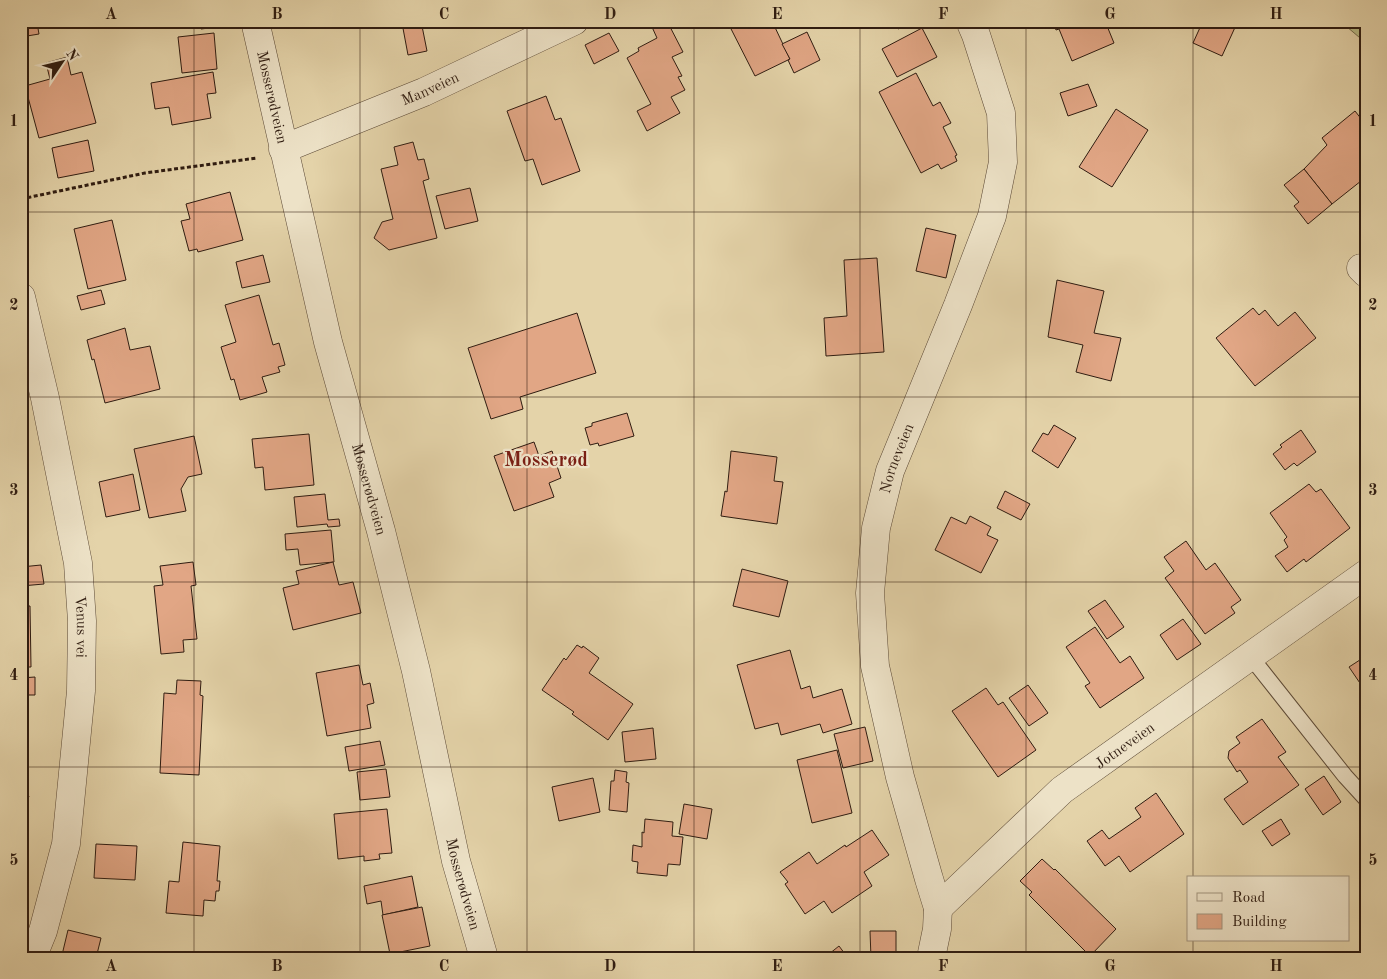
<svg xmlns="http://www.w3.org/2000/svg" width="1387" height="979" font-family="'Old Standard TT',serif">
<style>
.green{fill:#b9bb85;stroke:#746c4b}
.building{fill:#e1a685;stroke:#2f1c11}
.lines{fill:none;stroke-linecap:round;stroke-linejoin:round}
.service-casing{stroke:#5c4a37;stroke-width:17}
.minor-casing{stroke:#5c4a37;stroke-width:29}
.path{stroke:#2f1c11;stroke-width:3;stroke-dasharray:4 2.5;stroke-linecap:butt}
.service{stroke:#ede2c7;stroke-width:15}
.minor{stroke:#ede2c7;stroke-width:28}
.grid{fill:none;stroke:#2f1c11;stroke-width:1;stroke-opacity:0.55}
.labels{text-anchor:middle;stroke-width:4.5;stroke-linejoin:round;paint-order:stroke}
.street-label{font-size:15px;fill:#2f1c11;stroke:#ede2c7}
.district-label{font-size:20px;font-weight:bold;fill:#7a1f14;stroke:#ede2c7}
.neatline{fill:none;stroke:#2f1c11;stroke-width:2}
.grid-label{font-size:16px;text-anchor:middle;font-weight:bold;fill:#2f1c11}
</style>
<rect width="100%" height="100%" fill="#e4d3a9"/>
<filter id="stains"><feTurbulence type="fractalNoise" baseFrequency=".004" numOctaves="4"/><feColorMatrix values="0 0 0 0 .2 0 0 0 0 .09 0 0 0 0 .02 0 0 0 .5 -.17"/></filter>
<radialGradient id="worn" r=".72"><stop offset=".6" stop-color="#630" stop-opacity="0"/><stop offset="1" stop-color="#630" stop-opacity=".3"/></radialGradient>
<polygon class="green" points="1340,21 1366,21 1366,43"/>
<g class="building">
<polygon points="21,21 46,21 37,23 39,34 21,37"/>
<polygon points="200,21 231,21 232,25 201,29"/>
<polygon points="349,21 370,21 350,26"/>
<polygon points="409,21 421,21 427,51 408,55 402,23"/>
<polygon points="664,21 667,21 683,52 672,57 682,76 678,77 685,90 671,97 680,113 647,131 637,111 651,104 627,58 639,51 638,48 657,38 652,27"/>
<polygon points="727,21 772,21 790,59 755,76"/>
<polygon points="894,21 917,21 911,24 910,23 898,29"/>
<polygon points="1053,21 1105,21 1114,43 1072,61 1059,29 1056,30"/>
<polygon points="1203,21 1232,21 1237,23 1222,56 1193,43"/>
<polygon points="922,28 937,57 897,77 882,49"/>
<polygon points="807,32 820,60 794,73 788,60 790,59 782,44"/>
<polygon points="214,33 217,69 182,73 178,37"/>
<polygon points="609,33 619,51 594,64 585,45"/>
<polygon points="67,57 71,75 82,72 96,123 39,138 25,86 50,79 46,63"/>
<polygon points="213,72 216,93 207,94 211,118 172,125 169,107 155,109 151,83"/>
<polygon points="916,73 933,106 940,102 951,123 943,127 957,155 955,156 957,161 941,169 938,164 921,173 879,92"/>
<polygon points="1088,84 1097,106 1068,116 1060,93"/>
<polygon points="546,96 555,120 561,118 580,171 542,185 533,159 525,161 507,111"/>
<polygon points="1116,109 1148,130 1112,187 1079,167"/>
<polygon points="1355,111 1366,125 1366,177 1332,204 1304,169 1327,145 1322,138"/>
<polygon points="88,140 94,171 58,178 52,148"/>
<polygon points="413,142 418,160 424,159 429,179 423,181 437,238 389,250 374,238 382,222 393,219 381,169 398,165 394,147"/>
<polygon points="1304,169 1332,204 1308,224 1294,206 1299,202 1284,185"/>
<polygon points="470,188 478,221 445,229 436,196"/>
<polygon points="230,192 243,240 198,252 197,249 189,251 181,221 190,219 186,204"/>
<polygon points="112,220 126,280 88,289 74,229"/>
<polygon points="926,228 956,235 946,278 916,271"/>
<polygon points="263,255 270,282 242,288 236,262"/>
<polygon points="877,258 884,352 826,356 824,318 847,316 844,260"/>
<polygon points="1057,280 1104,291 1094,333 1121,338 1111,381 1076,372 1083,345 1048,337"/>
<polygon points="101,290 105,304 81,310 77,296"/>
<polygon points="259,295 273,345 279,343 285,365 278,367 280,372 262,377 267,392 240,400 234,379 231,380 221,347 236,342 225,305"/>
<polygon points="1253,308 1259,315 1265,310 1278,326 1295,312 1316,338 1255,386 1216,338"/>
<polygon points="577,313 596,373 520,397 523,409 491,419 468,348"/>
<polygon points="125,328 130,350 150,346 160,389 105,403 94,359 92,360 87,340"/>
<polygon points="627,413 634,436 599,446 598,443 590,445 585,428 592,426 592,423"/>
<polygon points="1054,425 1076,438 1058,468 1032,451 1043,433 1048,435"/>
<polygon points="1301,430 1316,452 1297,466 1294,463 1285,470 1273,454 1282,447 1280,445"/>
<polygon points="309,434 314,485 265,490 263,467 255,468 252,439"/>
<polygon points="194,436 202,474 188,477 181,489 186,511 149,518 134,449"/>
<polygon points="534,442 539,456 552,451 561,478 549,483 554,497 514,511 494,456"/>
<polygon points="21,445 25,461 21,462"/>
<polygon points="731,451 777,457 774,481 783,482 777,524 721,516 725,491 727,492"/>
<polygon points="133,474 140,510 106,517 99,482"/>
<polygon points="1309,484 1316,492 1321,489 1350,528 1306,562 1304,559 1287,572 1275,556 1288,547 1284,540 1287,537 1270,513"/>
<polygon points="1005,491 1030,504 1021,520 997,508"/>
<polygon points="325,494 328,520 339,519 340,526 328,527 327,524 297,527 294,497"/>
<polygon points="970,516 991,527 987,535 998,540 981,573 935,550 951,517 966,524"/>
<polygon points="331,530 334,562 300,565 298,549 286,550 285,534"/>
<polygon points="21,538 25,560 21,560"/>
<polygon points="1186,541 1206,570 1215,563 1241,600 1231,607 1235,613 1205,634 1165,578 1174,571 1164,557"/>
<polygon points="193,562 196,585 191,586 197,639 183,640 184,652 161,654 154,586 163,585 160,566"/>
<polygon points="333,562 339,585 353,582 361,613 293,630 283,588 299,584 296,571"/>
<polygon points="41,565 44,584 21,586 21,567"/>
<polygon points="742,569 788,581 779,617 733,606"/>
<polygon points="1105,600 1124,627 1107,639 1088,611"/>
<polygon points="21,606 30,606 31,667 21,667"/>
<polygon points="1183,619 1201,644 1177,660 1160,635"/>
<polygon points="1095,627 1120,663 1130,656 1144,678 1100,708 1085,686 1090,683 1066,647"/>
<polygon points="577,645 582,648 583,646 599,658 589,673 633,704 608,740 572,714 574,712 542,690 564,658 566,660"/>
<polygon points="790,650 801,689 810,686 813,698 842,689 852,724 823,733 820,724 781,735 778,723 755,729 737,665"/>
<polygon points="1366,656 1366,692 1349,667"/>
<polygon points="359,665 363,685 370,683 374,703 367,705 371,728 327,736 316,673"/>
<polygon points="35,677 35,695 21,695 21,678"/>
<polygon points="177,680 201,681 200,695 203,696 199,775 160,773 164,693 176,694"/>
<polygon points="1028,685 1048,713 1029,726 1009,698"/>
<polygon points="986,688 998,705 1003,702 1036,750 998,777 952,711"/>
<polygon points="21,716 26,716 22,786 21,786"/>
<polygon points="1262,719 1286,752 1278,757 1299,785 1243,825 1224,799 1248,782 1240,770 1237,772 1228,758 1229,751 1240,743 1236,737"/>
<polygon points="865,727 873,761 843,768 834,734"/>
<polygon points="653,728 656,759 625,762 622,732"/>
<polygon points="380,741 385,765 349,771 345,747"/>
<polygon points="837,750 852,813 812,823 797,760"/>
<polygon points="386,769 390,797 360,800 357,772"/>
<polygon points="615,770 627,772 626,782 629,783 627,812 609,810 611,781 614,781"/>
<polygon points="1324,776 1341,802 1323,815 1305,789"/>
<polygon points="593,778 600,812 559,821 552,787"/>
<polygon points="1156,793 1184,834 1130,872 1119,856 1105,866 1087,841 1102,830 1109,839 1141,817 1135,808"/>
<polygon points="21,794 29,796 23,815 21,814"/>
<polygon points="684,804 712,809 707,839 679,834"/>
<polygon points="387,809 392,853 379,854 380,859 364,861 364,856 338,859 334,814"/>
<polygon points="645,819 673,822 672,836 683,837 680,865 668,864 667,876 637,873 638,862 632,861 633,845 642,847 642,832 644,833"/>
<polygon points="1281,819 1290,834 1272,846 1262,831"/>
<polygon points="872,830 889,855 864,872 872,886 832,913 824,901 805,914 785,884 788,882 780,872 809,852 817,864 845,845 846,847"/>
<polygon points="183,842 220,846 217,881 220,881 219,891 216,891 215,901 204,900 203,916 166,913 169,881 179,882"/>
<polygon points="96,844 137,846 135,880 94,878"/>
<polygon points="1042,859 1054,870 1055,869 1116,929 1090,956 1029,895 1032,892 1020,881"/>
<polygon points="412,876 418,907 383,915 381,901 367,904 364,886"/>
<polygon points="422,907 430,946 390,954 382,915"/>
<polygon points="68,930 101,938 96,958 55,958 55,954 62,955"/>
<polygon points="870,931 896,931 896,958 871,958"/>
<polygon points="839,946 848,958 824,958"/>
</g>
<g class="lines">
<g class="service-casing">
<polyline id="service" points="1250,656 1345,776 1366,799"/>
</g>
<g class="minor-casing">
<g id="minor">
<path id="s1" d="M 255,21 L 328,342 L 381,531 L 416,671 L 456,861 L 484,958"/>
<path id="s2" d="M 283,149 L 424,92 L 574,21"/>
<polyline points="1361,268 1366,273"/>
<path id="s3" d="M 21,297 L 45,398 L 78,563 L 82,621 L 81,691 L 66,844 L 43,931 L 32,958"/>
<path id="s4" d="M 938,908 L 1062,790 L 1366,574"/>
<path id="s5" d="M 931,958 L 937,929 L 938,908 L 929,879 L 900,777 L 875,666 L 870,593 L 876,528 L 890,471 L 958,305 L 992,216 L 1003,162 L 1001,113 L 976,35 L 970,21"/>
</g>
</g>
<polyline class="path" points="21,199 145,173 257,158"/>
<use href="#service" class="service"/>
<use href="#minor" class="minor"/>
</g>
<path class="grid" d="M 194,21 L 194,958M 360,21 L 360,958M 527,21 L 527,958M 694,21 L 694,958M 860,21 L 860,958M 1026,21 L 1026,958M 1193,21 L 1193,878M 21,212 L 1366,212M 21,397 L 1366,397M 21,582 L 1366,582M 21,767 L 1366,767M 1193,940 L 1193,958"/>
<g class="labels">
<g class="street-label">
<text dy="5" stroke="none"><textPath href="#s2" startOffset="159">Manveien</textPath></text>
<text dy="5" stroke="none"><textPath href="#s1" startOffset="78">Mosserødveien</textPath></text>
<text dy="5" stroke="none"><textPath href="#s5" startOffset="512">Norneveien</textPath></text>
<text dy="5" stroke="none"><textPath href="#s1" startOffset="482">Mosserødveien</textPath></text>
<text dy="5" stroke="none"><textPath href="#s3" startOffset="336">Venus vei</textPath></text>
<text dy="5" stroke="none"><textPath href="#s4" startOffset="248">Jotneveien</textPath></text>
<text dy="5" stroke="none"><textPath href="#s1" startOffset="888">Mosserødveien</textPath></text>
</g>
<g class="district-label">
<text x="546" y="466">Mosserød</text>
</g>
</g>
<rect width="1387" height="979" fill="none" stroke="#e4d3a9" stroke-width="55"/>
<rect x="1187" y="876" width="162" height="65" fill="#ede2c7" stroke="#a1937e"/>
<rect x="1197" y="893" width="25" height="8" fill="#ede2c7" stroke="#a1937e"/>
<text x="1232" y="902" font-size="15" fill="#2f1c11">Road</text>
<rect x="1197" y="914" width="25" height="15" fill="#e1a685" stroke="#a1937e"/>
<text x="1232" y="926" font-size="15" fill="#2f1c11">Building</text>
<g transform="translate(62 62) rotate(55)" stroke="#ede2c7" stroke-width="4" paint-order="stroke">
<path d="M0-4L9 19L0 12L-9 19Z" fill="#2f1c11"/>
<text y="-8" font-size="14" font-weight="bold" text-anchor="middle" fill="#2f1c11">N</text>
</g>
<rect x="28" y="28" width="1332" height="924" class="neatline"/>
<g class="grid-label">
<text x="111" y="19">A</text>
<text x="277" y="19">B</text>
<text x="444" y="19">C</text>
<text x="610" y="19">D</text>
<text x="777" y="19">E</text>
<text x="943" y="19">F</text>
<text x="1110" y="19">G</text>
<text x="1276" y="19">H</text>
<text x="14" y="126">1</text>
<text x="1373" y="126">1</text>
<text x="14" y="310">2</text>
<text x="1373" y="310">2</text>
<text x="14" y="495">3</text>
<text x="1373" y="495">3</text>
<text x="14" y="680">4</text>
<text x="1373" y="680">4</text>
<text x="14" y="865">5</text>
<text x="1373" y="865">5</text>
<text x="111" y="971">A</text>
<text x="277" y="971">B</text>
<text x="444" y="971">C</text>
<text x="610" y="971">D</text>
<text x="777" y="971">E</text>
<text x="943" y="971">F</text>
<text x="1110" y="971">G</text>
<text x="1276" y="971">H</text>
</g>
<rect width="100%" height="100%" filter="url(#stains)"/>
<rect width="100%" height="100%" fill="url(#worn)"/>
</svg>
